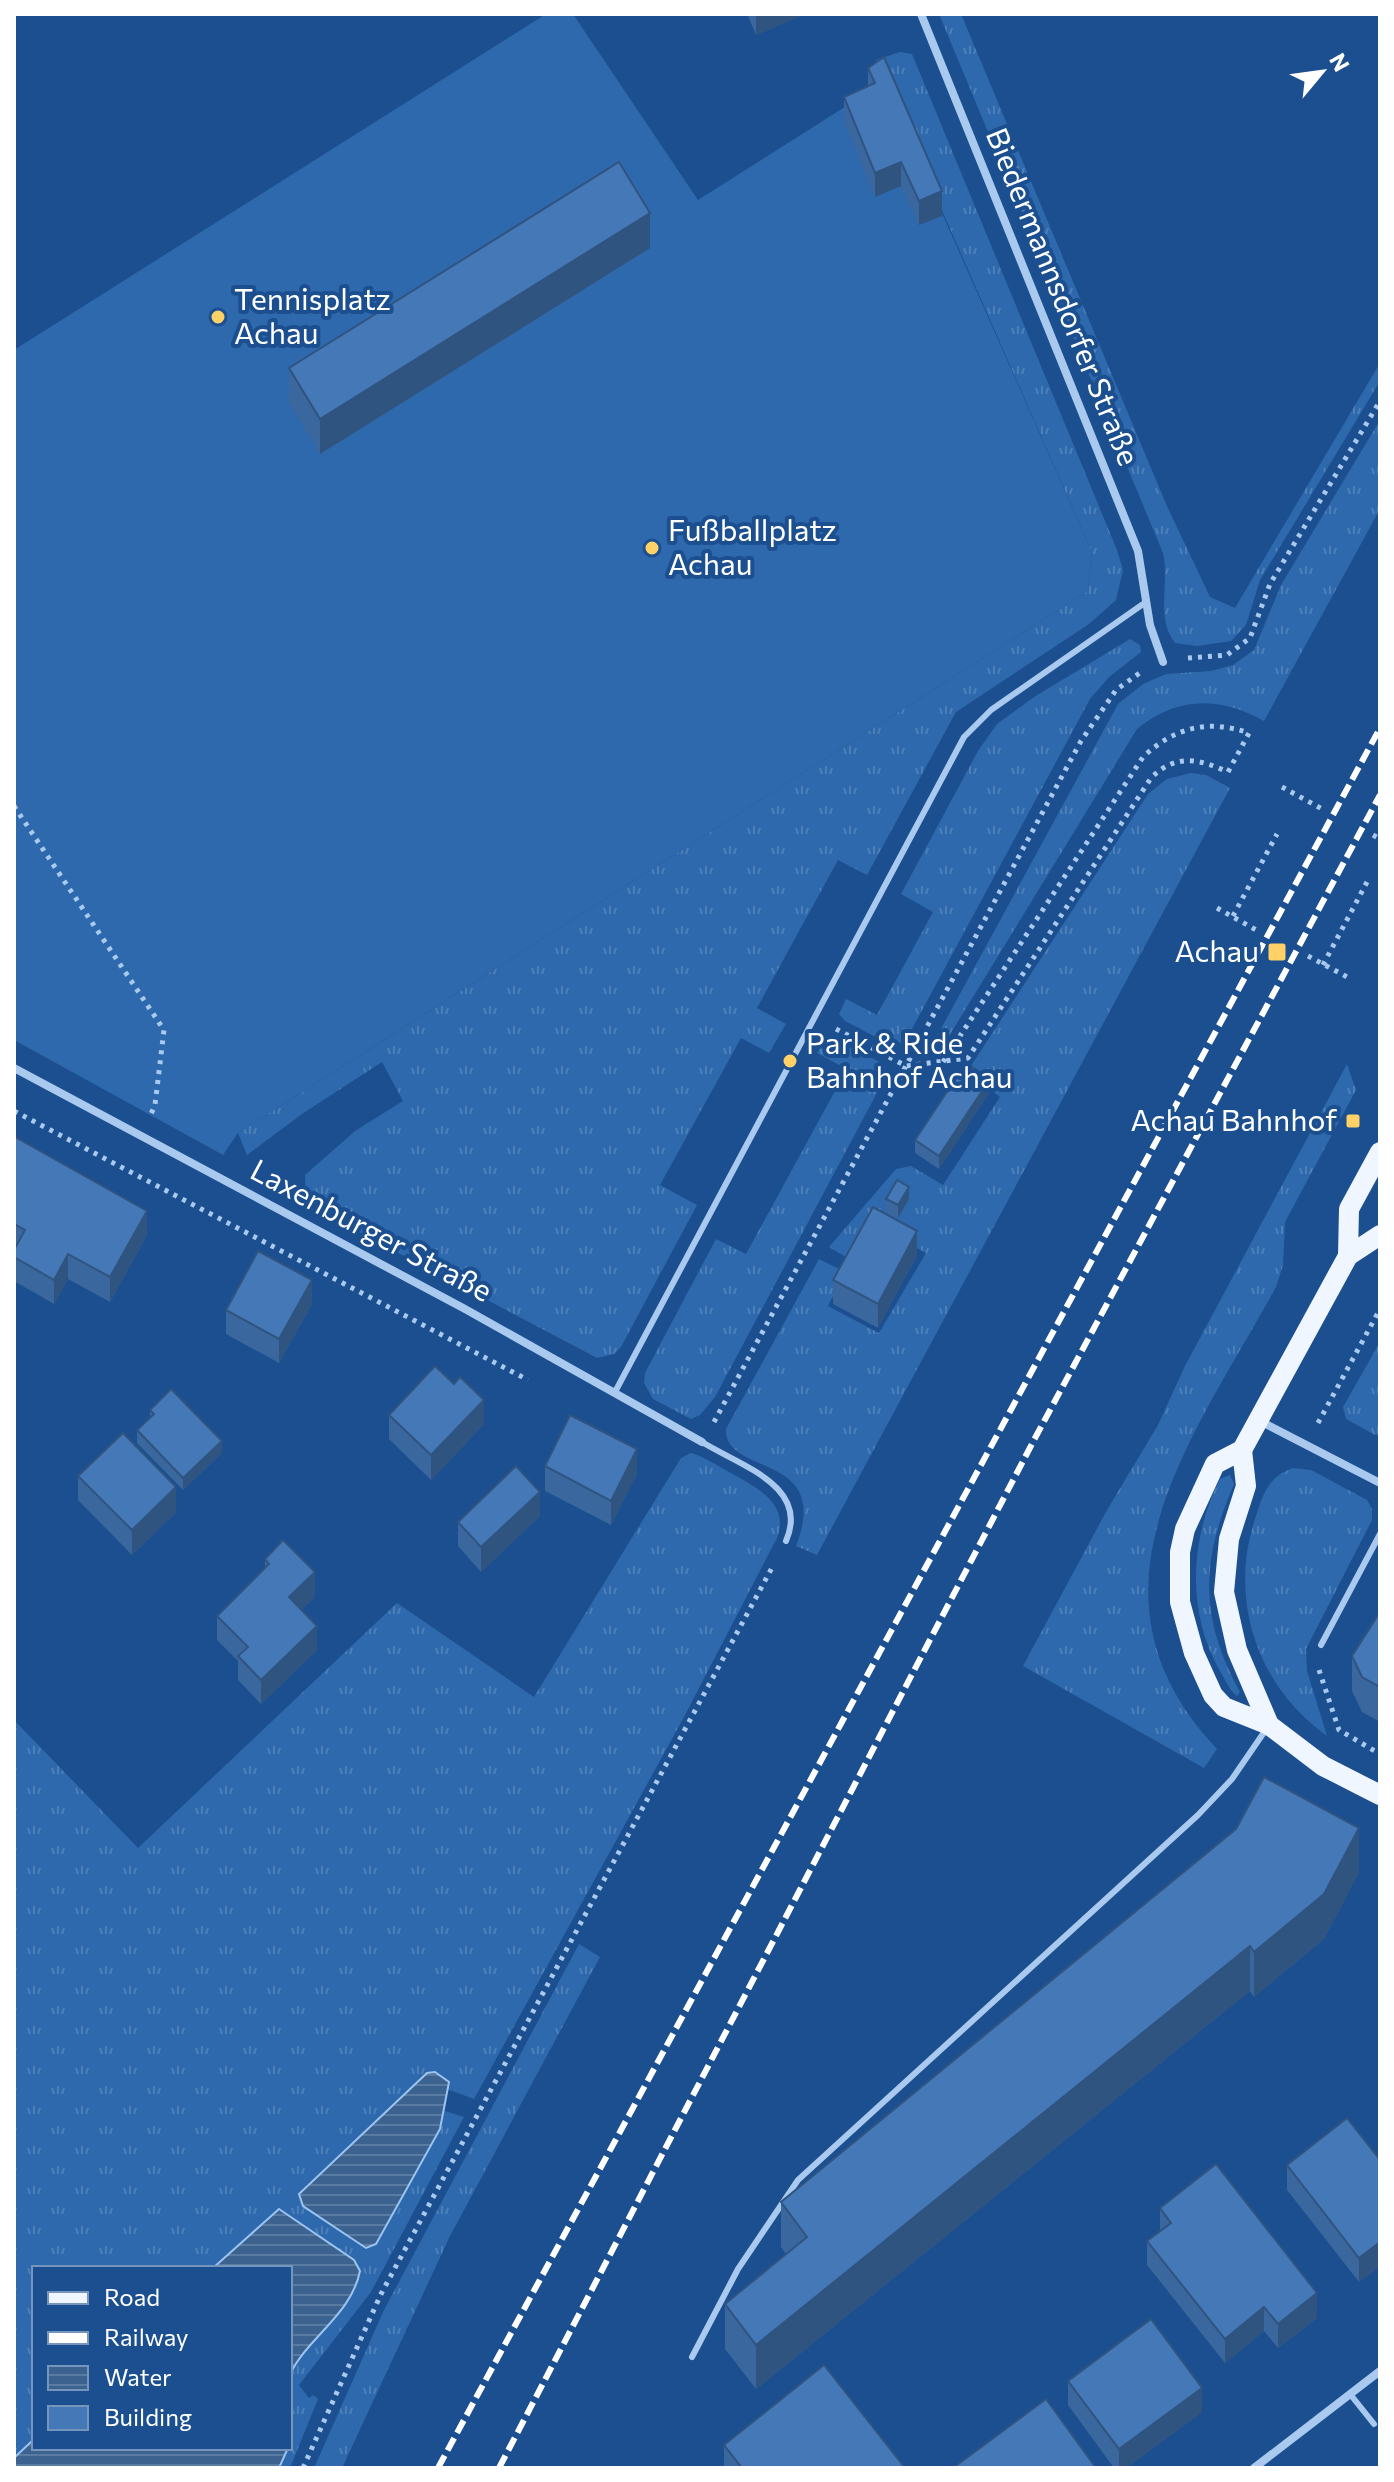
<svg xmlns="http://www.w3.org/2000/svg" width="1394" height="2482" font-family="Commissioner,sans-serif">
<style>
.grass{fill:url(#grass-tufts);fill-rule:evenodd}
.pitch{fill:#2e69ad}
.water{fill:url(#water-rules);stroke:#9cc4f0;stroke-width:2}
.lines{fill:none;stroke-linecap:round;stroke-linejoin:round}
.path{stroke:#a9c9ee;stroke-width:5;stroke-dasharray:4 6;stroke-linecap:butt}
.service{stroke:#a9c9ee;stroke-width:6}
.minor{stroke:#a9c9ee;stroke-width:8}
.primary{stroke:#f0f6ff;stroke-width:20}
.rail{stroke:#fff;stroke-width:6;stroke-dasharray:14 6;stroke-linecap:butt}
.wall{fill:#3a679d}
.shaded-wall{fill:#305480}
.building{fill:#4478b7;stroke:#305480;stroke-width:2}
.poi-dot{fill:#ffd166;stroke:#1b4f8f;stroke-width:3}
.labels{text-anchor:middle;stroke-width:8;stroke-linejoin:round;paint-order:stroke}
.street-label{font-size:30px;fill:#fff;stroke:#1b4f8f}
.poi-label{font-size:30px;fill:#fff;stroke:#1b4f8f;text-anchor:start}
</style>
<defs>
<pattern id="grass-tufts" width="24" height="20" patternUnits="userSpaceOnUse" patternTransform="scale(2)"><rect width="24" height="20" fill="#2e69ad"/><path d="M3 7l-1-3M5 7V3M7 7l1-3M15 17l-1-3M17 17v-4M19 17l1-3" fill="none" stroke="#4d80b9"/></pattern>
<pattern id="water-rules" width="6" height="5" patternUnits="userSpaceOnUse" patternTransform="scale(2)"><rect width="6" height="5" fill="#3c6290"/><path d="M0 2.5h6" fill="none" stroke="#597aa1"/></pattern>
</defs>
<rect width="100%" height="100%" fill="#1b4f8f"/>
<g class="grass">
<path d="M 939,14 L 961,14 L 1166,504 L 1210,597 L 1235,608 L 1380,363 L 1380,381 L 1260,580 L 1246,625 L 1231,641 L 1197,646 L 1175,643 C 1155,617 1170,584 1163,553 Z"/>
<polygon points="900,52 912,54 1117,550 1123,570 1116,600 1089,624 956,712 867,875 838,860 757,1008 786,1024 769,1053 741,1038 660,1185 697,1205 621,1347 614,1354 597,1358 306,1204 305,1175 355,1131 403,1101 382,1062 302,1114 247,1155 238,1133 1088,591 1092,552 876,60"/>
<path d="M 1380,420 L 1380,509 L 1264,721 C 1220,696 1177,696 1137,729 L 946,1041 L 938,1042 L 937,1036 L 1118,704 L 1143,684 L 1166,674 L 1211,671 L 1233,665 L 1254,650 L 1281,585 Z"/>
<polygon points="1130,639 1140,645 1141,652 1109,677 1090,699 906,1040 893,1046 845,1021 839,1014 846,999 877,1015 933,912 901,894 978,751 997,724 1034,697"/>
<path d="M 1191,773 L 1206,775 L 1230,788 L 817,1555 L 796,1546 C 833,1451 724,1477 726,1429 L 819,1259 L 845,1272 L 828,1306 L 879,1333 L 926,1253 L 872,1224 L 851,1260 L 829,1247 L 896,1169 L 911,1166 L 943,1185 L 1000,1097 L 967,1072 L 1148,794 L 1167,779 Z"/>
<polygon points="828,1037 884,1064 887,1074 715,1397 700,1415 691,1419 653,1399 644,1383 645,1373 716,1239 746,1254 847,1069 817,1053"/>
<path d="M 1347,1064 L 1356,1090 L 1285,1222 L 1283,1265 L 1276,1287 C 1194,1437 1069,1592 1217,1749 L 1204,1768 L 1023,1666 L 1107,1510 L 1158,1425 L 1185,1366 Z"/>
<polygon points="1380,1342 1380,1434 1375,1435 1346,1419 1343,1407"/>
<path d="M 691,1453 C 705,1457 718,1466 731,1473 C 757,1488 790,1503 777,1538 L 684,1717 L 474,2099 L 447,2089 L 445,2111 L 464,2117 L 371,2292 L 299,2385 L 309,2398 L 313,2395 L 318,2399 L 290,2468 L 14,2468 L 14,1720 L 138,1848 L 397,1603 L 534,1697 L 681,1458 ZM 34,2268 L 290,2268 L 290,2448 L 34,2448 Z"/>
<path d="M 1293,1468 L 1311,1470 L 1367,1500 L 1372,1509 L 1372,1520 L 1306,1649 L 1307,1671 L 1327,1736 C 1258,1687 1228,1601 1255,1519 C 1263,1494 1268,1477 1293,1468 Z"/>
<path d="M 1230,1475 L 1234,1484 C 1201,1561 1199,1617 1240,1692 L 1237,1696 C 1229,1690 1225,1679 1220,1671 C 1186,1612 1190,1538 1220,1479 Z"/>
<polygon points="579,1944 600,1957 450,2236 342,2468 314,2468 384,2310"/>
</g>
<polygon class="pitch" points="546,14 573,14 698,200 884,82 1092,552 1088,591 238,1133 223,1155 14,1040 14,350"/>
<g class="water">
<polygon points="435,2072 449,2082 440,2129 376,2244 366,2248 303,2206 299,2194 427,2073"/>
<path d="M 279,2209 L 354,2260 L 360,2271 C 351,2315 309,2336 290,2374 L 290,2268 L 213,2268 Z"/>
<polygon points="34,2439 34,2448 288,2448 279,2468 14,2468 14,2458"/>
</g>
<g class="lines">
<g class="path">
<polyline points="1188,658 1227,655 1250,638 1270,584 1380,401"/>
<polyline points="1282,787 1324,810"/>
<polyline points="14,806 164,1030 155,1105 151,1114"/>
<polyline points="1373,835 1380,839"/>
<polyline points="1217,908 1258,931"/>
<polyline points="1233,916 1277,834"/>
<polyline points="1308,956 1349,978"/>
<polyline points="1323,965 1367,882"/>
<path d="M 836,1029 L 906,1066 L 968,1058 L 1151,778 C 1176,753 1199,759 1228,772 L 1249,733 C 1208,719 1175,727 1143,757 L 943,1062"/>
<polyline points="14,1111 528,1380"/>
<polyline points="714,1422 1081,741 1116,690 1141,672"/>
<polyline points="1318,1423 1380,1309"/>
<polyline points="1319,1670 1339,1730 1380,1754"/>
<polyline points="303,2468 381,2294 774,1564"/>
</g>
<g class="service">
<polyline points="615,1392 964,737 991,710 1146,602"/>
<path d="M 702,1442 C 741,1466 810,1486 786,1541"/>
<polyline points="1321,1645 1380,1534"/>
<polyline points="692,2357 738,2269 798,2180 1198,1815 1232,1779 1267,1728"/>
<polyline points="1350,2394 1374,2424"/>
</g>
<g class="minor">
<polyline points="921,14 1138,551 1150,625 1163,662"/>
<polyline points="14,1068 465,1309 702,1442"/>
<polyline points="1260,1421 1380,1483"/>
<polyline points="1254,2468 1380,2371"/>
</g>
<g class="primary">
<polyline points="1380,1235 1348,1256 1242,1450 1215,1464 1185,1529 1180,1552 1180,1602 1194,1653 1213,1695 1224,1707 1269,1725 1323,1766 1380,1795"/>
<polyline points="1348,1256 1349,1209 1380,1152"/>
<polyline points="1242,1450 1246,1486 1229,1539 1224,1592 1237,1650 1269,1725"/>
</g>
<g class="rail">
<polyline points="438,2468 1380,728"/>
<polyline points="499,2468 1034,1440 1380,795"/>
</g>
</g>
<g class="wall">
<polygon points="747,14 805,14 756,35"/>
<polygon points="868,68 942,216 919,225 901,186 875,197 844,121 844,97 868,86"/>
<polygon points="650,248 320,454 289,403 289,368"/>
<polygon points="990,1091 939,1169 915,1153 915,1140"/>
<polygon points="14,1138 147,1235 110,1302 68,1279 54,1304 14,1281"/>
<polygon points="886,1199 909,1199 898,1218 886,1211"/>
<polygon points="917,1255 878,1328 833,1304 833,1280"/>
<polygon points="312,1304 279,1363 226,1334 226,1310"/>
<polygon points="150,1410 222,1453 183,1490 137,1443 137,1430 150,1418"/>
<polygon points="389,1415 484,1424 431,1480 389,1439"/>
<polygon points="545,1466 637,1474 611,1525 545,1491"/>
<polygon points="78,1476 176,1512 132,1555 78,1500"/>
<polygon points="540,1516 481,1572 458,1546 458,1522"/>
<polygon points="265,1559 315,1597 301,1610 317,1650 261,1704 238,1680 238,1661 217,1640 217,1616 265,1569"/>
<polygon points="1380,1612 1380,1722 1362,1712 1352,1691 1352,1656"/>
<polygon points="1359,1872 1324,1939 1254,1997 1250,1991 756,2389 725,2349 725,2304 786,2254 781,2247 781,2202"/>
<polygon points="1380,2160 1380,2266 1359,2282 1287,2190 1287,2165"/>
<polygon points="1160,2208 1317,2318 1278,2348 1264,2331 1225,2363 1147,2265 1147,2241 1160,2231"/>
<polygon points="1068,2381 1202,2412 1126,2468 1114,2468 1068,2405"/>
<polygon points="724,2445 905,2468 724,2468"/>
</g>
<g class="shaded-wall">
<polygon points="756,14 805,14 756,35"/>
<polygon points="901,162 901,186 875,197 875,173"/>
<polygon points="942,191 942,216 919,225 919,201"/>
<polygon points="650,213 650,248 320,454 320,419"/>
<polygon points="990,1079 990,1091 939,1169 939,1156"/>
<polygon points="909,1187 909,1199 898,1218 898,1205"/>
<polygon points="147,1211 147,1235 110,1302 110,1277"/>
<polygon points="917,1231 917,1255 878,1328 878,1304"/>
<polygon points="68,1254 68,1279 54,1304 54,1280"/>
<polygon points="312,1280 312,1304 279,1363 279,1339"/>
<polygon points="484,1400 484,1424 431,1480 431,1455"/>
<polygon points="222,1441 222,1453 183,1490 183,1478"/>
<polygon points="637,1449 637,1474 611,1525 611,1501"/>
<polygon points="176,1487 176,1512 132,1555 132,1530"/>
<polygon points="540,1492 540,1516 481,1572 481,1547"/>
<polygon points="315,1572 315,1597 289,1622 289,1597"/>
<polygon points="317,1626 317,1650 261,1704 261,1680"/>
<polygon points="1359,1828 1359,1872 1324,1939 1254,1997 1254,1952"/>
<polygon points="1250,1946 1250,1991 756,2389 756,2345"/>
<polygon points="1380,2242 1380,2266 1359,2282 1359,2258"/>
<polygon points="1317,2293 1317,2318 1278,2348 1278,2324"/>
<polygon points="1264,2307 1264,2331 1225,2363 1225,2339"/>
<polygon points="1202,2388 1202,2412 1126,2468 1119,2468 1119,2449"/>
</g>
<g class="building">
<polygon points="884,57 942,191 919,201 901,162 875,173 844,97 875,83 868,68"/>
<polygon points="619,162 650,213 320,419 289,368"/>
<polygon points="966,1063 990,1079 939,1156 915,1140"/>
<polygon points="15,1137 147,1211 110,1277 68,1254 54,1280 14,1257 14,1250 25,1230 14,1224"/>
<polygon points="897,1180 909,1187 898,1205 886,1199"/>
<polygon points="873,1207 917,1231 878,1304 833,1280"/>
<polygon points="258,1251 312,1280 279,1339 226,1310"/>
<polygon points="435,1366 454,1384 460,1377 484,1400 431,1455 389,1415"/>
<polygon points="171,1389 222,1441 183,1478 137,1430 154,1414 150,1410"/>
<polygon points="570,1415 637,1449 611,1501 545,1466"/>
<polygon points="123,1433 176,1487 132,1530 78,1476"/>
<polygon points="516,1466 540,1492 481,1547 458,1522"/>
<polygon points="283,1540 315,1572 289,1597 317,1626 261,1680 238,1656 248,1647 217,1616 269,1564 265,1559"/>
<polygon points="1380,1612 1380,1687 1362,1677 1352,1656"/>
<polygon points="1264,1777 1359,1828 1324,1894 1254,1952 1250,1946 756,2345 725,2304 807,2237 781,2202 1236,1829"/>
<polygon points="1347,2118 1380,2160 1380,2242 1359,2258 1287,2165"/>
<polygon points="1216,2164 1317,2293 1278,2324 1264,2307 1225,2339 1147,2241 1171,2223 1160,2208"/>
<polygon points="1151,2319 1202,2388 1119,2449 1068,2381"/>
<polygon points="824,2365 905,2468 742,2468 724,2445"/>
<polygon points="1046,2399 1096,2468 953,2468"/>
</g>
<g class="poi-dot">
<circle cx="218" cy="317" r="8"/>
<circle cx="652" cy="548" r="8"/>
<rect x="1267" y="942" width="20" height="20" rx="4"/>
<circle cx="790" cy="1061" r="8"/>
<rect x="1345" y="1113" width="16" height="16" rx="4"/>
</g>
<g class="labels">
<g class="street-label">
<text transform="translate(1062 297) rotate(68)" y="10">Biedermannsdorfer Straße</text>
<text transform="translate(371 1231) rotate(28)" y="10">Laxenburger Straße</text>
</g>
<g class="poi-label">
<text x="234" y="310">Tennisplatz<tspan x="234" dy="34">Achau</tspan></text>
<text x="668" y="541">Fußballplatz<tspan x="668" dy="34">Achau</tspan></text>
<text x="1259" y="962" text-anchor="end">Achau</text>
<text x="806" y="1054">Park &amp; Ride<tspan x="806" dy="34">Bahnhof Achau</tspan></text>
<text x="1337" y="1131" text-anchor="end">Achau Bahnhof</text>
</g>
</g>
<rect width="1394" height="2482" fill="none" stroke="#ffffff" stroke-width="32"/>
<rect x="32" y="2266" width="260" height="184" fill="#1b4f8f" stroke="#7695bc" stroke-width="2"/>
<rect x="48" y="2292" width="40" height="12" fill="#f0f6ff" stroke="#7695bc" stroke-width="2"/>
<text x="104" y="2306" font-size="24" fill="#ffffff">Road</text>
<rect x="48" y="2332" width="40" height="12" fill="#ffffff" stroke="#7695bc" stroke-width="2"/>
<text x="104" y="2346" font-size="24" fill="#ffffff">Railway</text>
<rect x="48" y="2366" width="40" height="24" fill="url(#water-rules)" stroke="#7695bc" stroke-width="2"/>
<text x="104" y="2386" font-size="24" fill="#ffffff">Water</text>
<rect x="48" y="2406" width="40" height="24" fill="#4478b7" stroke="#7695bc" stroke-width="2"/>
<text x="104" y="2426" font-size="24" fill="#ffffff">Building</text>
<g transform="translate(1322 72) rotate(61)" stroke="#1b4f8f" stroke-width="6" paint-order="stroke">
<path d="M0-6L14 30L0 20L-14 30Z" fill="#ffffff"/>
<text y="-12" font-size="22" font-weight="bold" text-anchor="middle" fill="#ffffff">N</text>
</g>
</svg>
